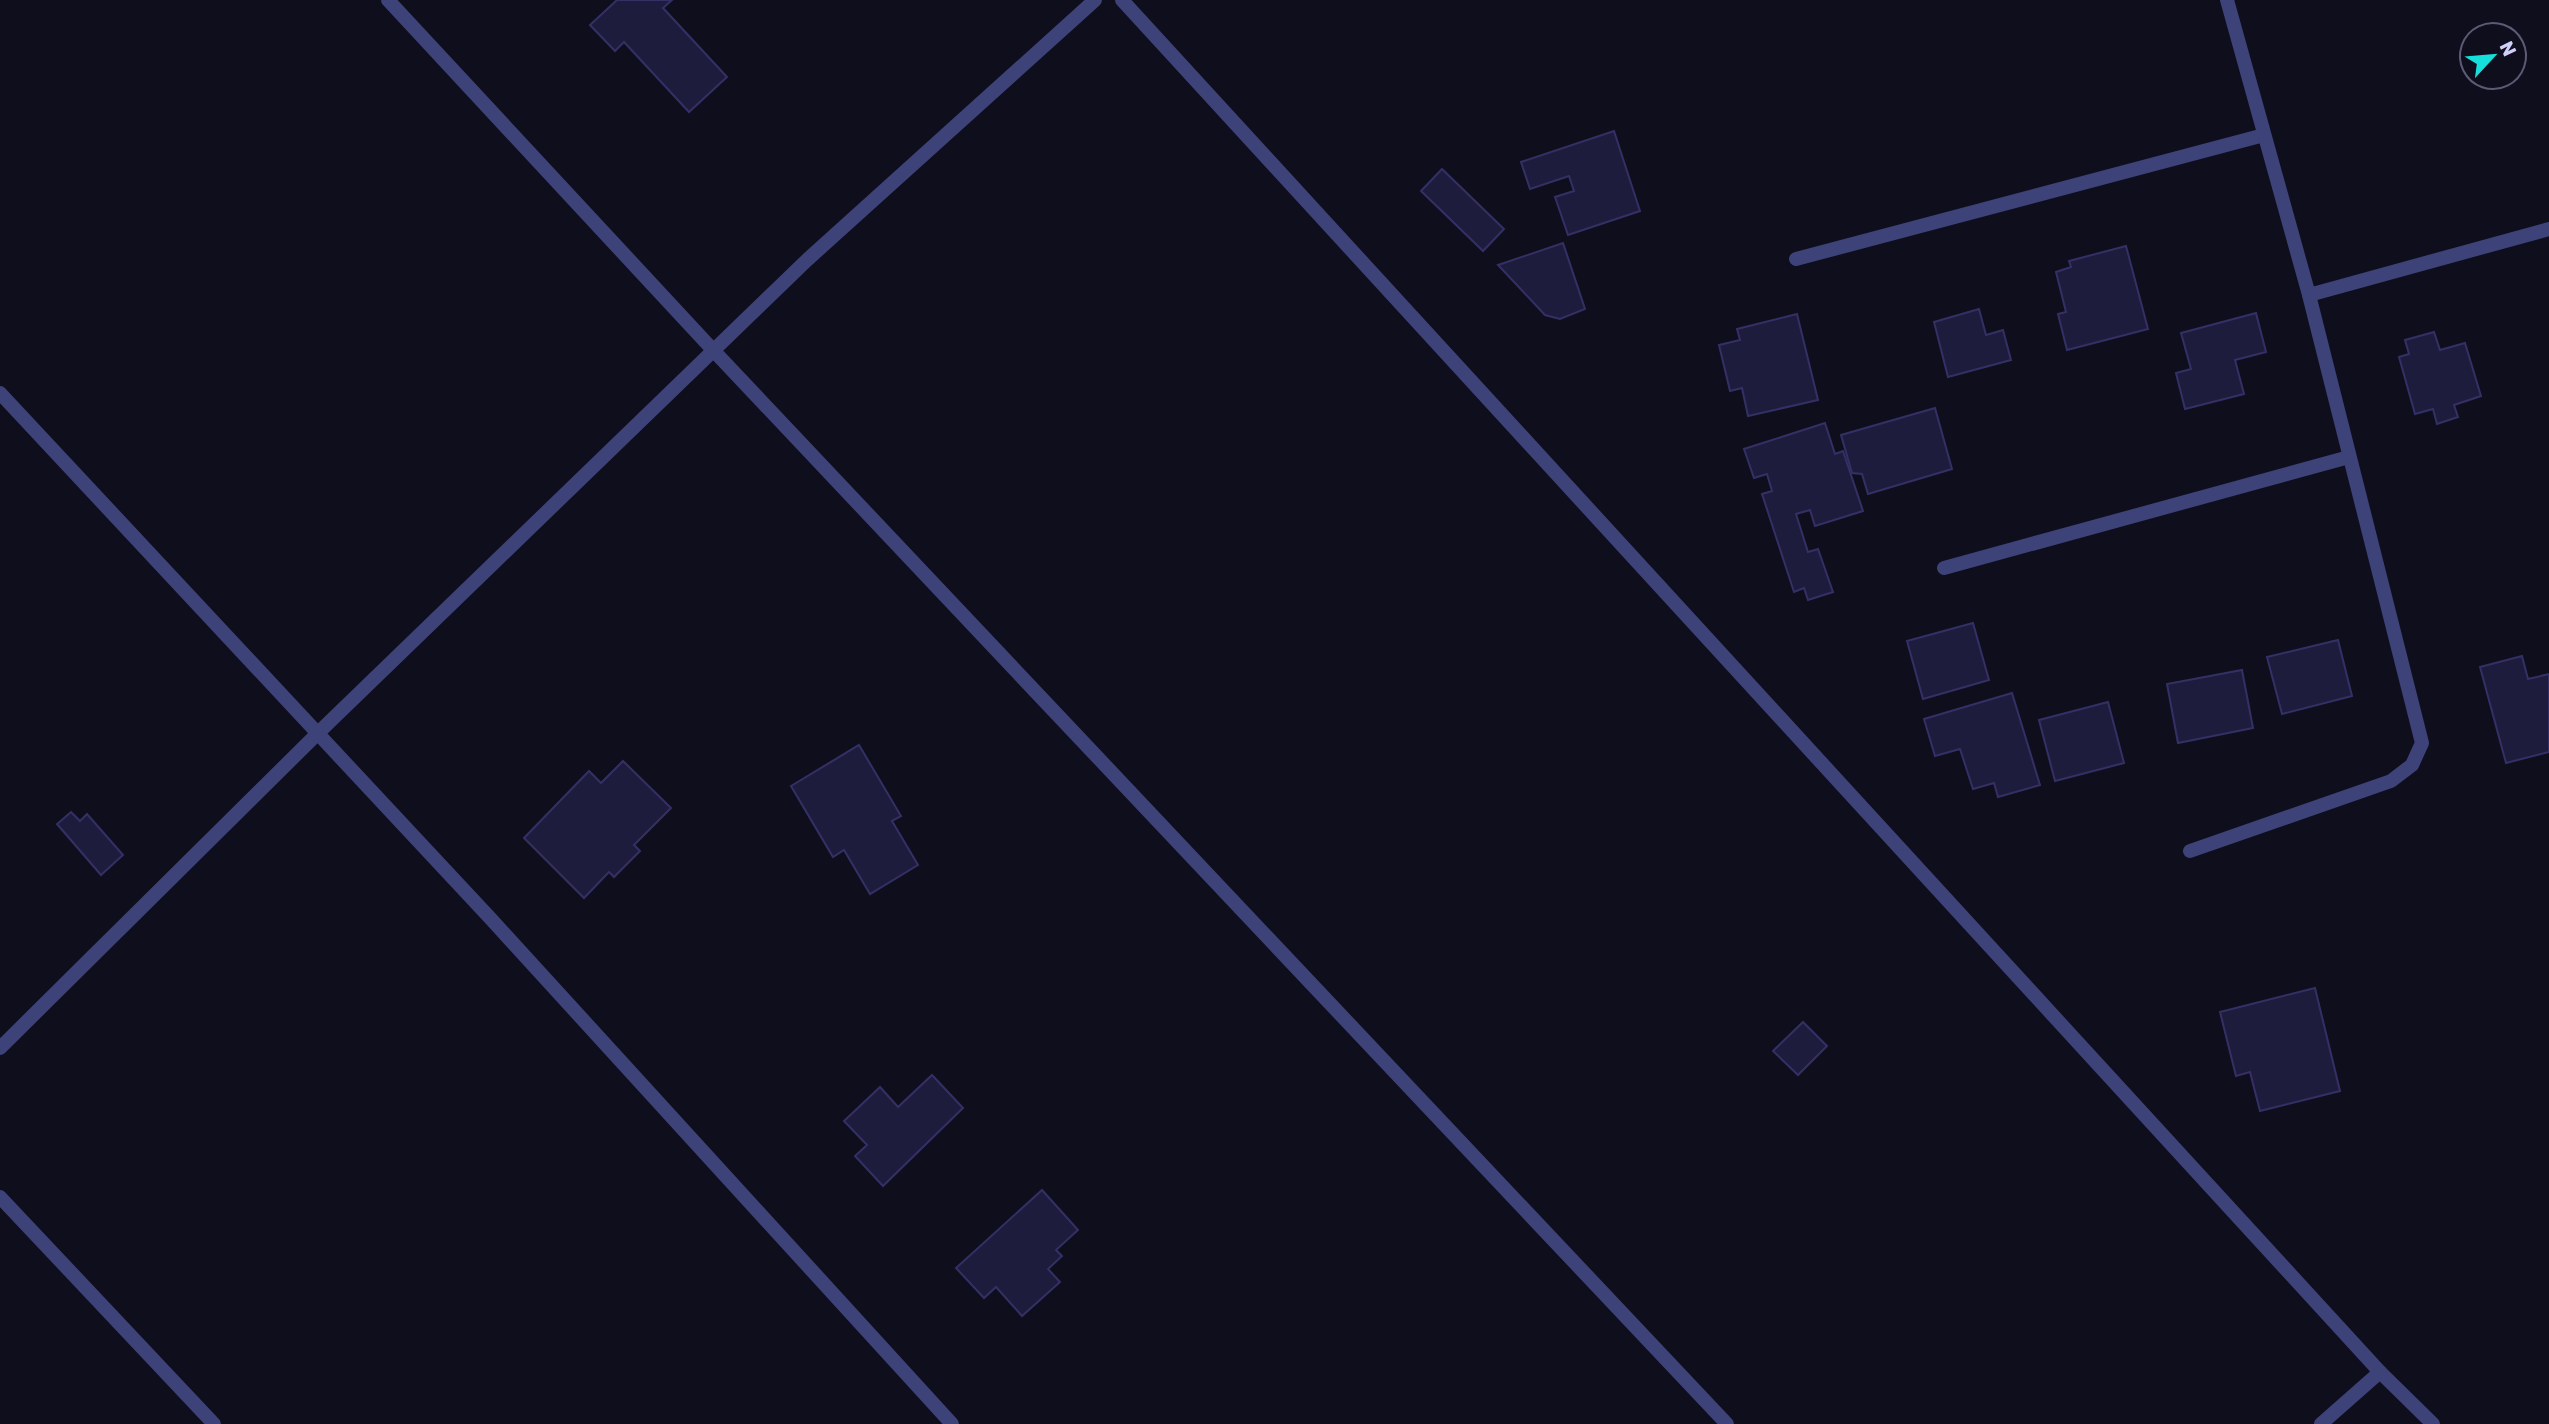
<svg xmlns="http://www.w3.org/2000/svg" width="2549" height="1424" font-family="Rubik,sans-serif">
<style>
.building{fill:#1e1c3c;stroke:#343066;stroke-width:2}
.lines{fill:none;stroke-linecap:round;stroke-linejoin:round}
.service{stroke:#3d4278;stroke-width:14}
.minor{stroke:#3d4278;stroke-width:14}
</style>
<rect width="100%" height="100%" fill="#0f0e1d"/>
<g class="building">
<polygon points="617,0 672,0 663,8 727,77 689,112 624,42 615,51 590,25"/>
<polygon points="1614,131 1640,211 1568,235 1555,197 1574,191 1569,176 1530,189 1521,162"/>
<polygon points="1442,169 1504,229 1483,251 1421,191"/>
<polygon points="1563,243 1585,309 1560,319 1545,315 1498,265"/>
<polygon points="2126,246 2148,329 2067,350 2058,314 2066,312 2056,272 2071,267 2069,261"/>
<polygon points="1979,309 1986,335 2003,330 2011,360 1948,377 1934,322"/>
<polygon points="2256,313 2266,352 2235,360 2244,394 2185,409 2176,373 2191,369 2181,333"/>
<polygon points="1797,314 1818,400 1748,416 1742,388 1730,391 1719,345 1740,340 1737,329"/>
<polygon points="2434,332 2440,350 2465,343 2481,396 2454,405 2458,417 2437,424 2433,409 2415,414 2399,357 2409,354 2405,340"/>
<polygon points="1935,408 1952,469 1868,494 1862,474 1852,473 1841,435"/>
<polygon points="1825,423 1835,454 1843,451 1863,511 1815,526 1810,510 1796,514 1808,552 1818,549 1833,592 1808,600 1804,588 1794,592 1762,494 1772,491 1767,474 1754,478 1744,449"/>
<polygon points="1973,623 1989,680 1923,699 1907,641"/>
<polygon points="2338,640 2352,696 2282,714 2267,657"/>
<polygon points="2522,656 2528,679 2549,674 2549,752 2506,763 2480,667"/>
<polygon points="2242,670 2253,728 2178,743 2167,684"/>
<polygon points="2012,693 2040,785 1998,797 1994,783 1973,789 1960,749 1935,756 1924,719"/>
<polygon points="2108,702 2124,763 2055,781 2039,720"/>
<polygon points="859,745 901,816 892,821 918,865 870,894 844,850 833,857 791,786"/>
<polygon points="623,761 671,808 634,845 640,851 614,877 609,872 584,898 524,838 589,771 601,783"/>
<polygon points="71,812 80,821 87,814 123,855 101,875 57,824"/>
<polygon points="2315,988 2340,1091 2260,1111 2250,1072 2236,1076 2220,1012"/>
<polygon points="1803,1022 1827,1046 1798,1075 1773,1051"/>
<polygon points="932,1075 963,1108 883,1186 855,1156 867,1145 844,1121 880,1087 898,1107"/>
<polygon points="1042,1190 1078,1230 1056,1250 1062,1256 1048,1269 1060,1282 1022,1316 996,1287 984,1298 956,1268"/>
</g>
<g class="lines">
<g class="service">
<polyline points="1796,259 2264,135"/>
<polyline points="2309,295 2549,229"/>
<polyline points="1944,568 2349,457"/>
<polyline points="2190,851 2391,781 2412,765 2422,743 2309,295 2227,0"/>
</g>
<g class="minor">
<polyline points="388,0 713,350 1727,1424"/>
<polyline points="1122,0 2380,1372 2433,1424"/>
<polyline points="0,393 491,919 952,1424"/>
<polyline points="0,1048 317,734 807,260 1095,0"/>
<polyline points="0,1197 214,1424"/>
<polyline points="2321,1424 2380,1372"/>
</g>
</g>
<g transform="translate(2493 56) rotate(64)"><circle r="33" fill="#0f0e1d" stroke="#5c5b75" stroke-width="2"/>
<path d="M0-5L12 26L0 18L-12 26Z" fill="#16dfdb"/>
<text y="-10" font-size="19" font-weight="bold" text-anchor="middle" fill="#cfcffa">N</text>
</g>
</svg>
